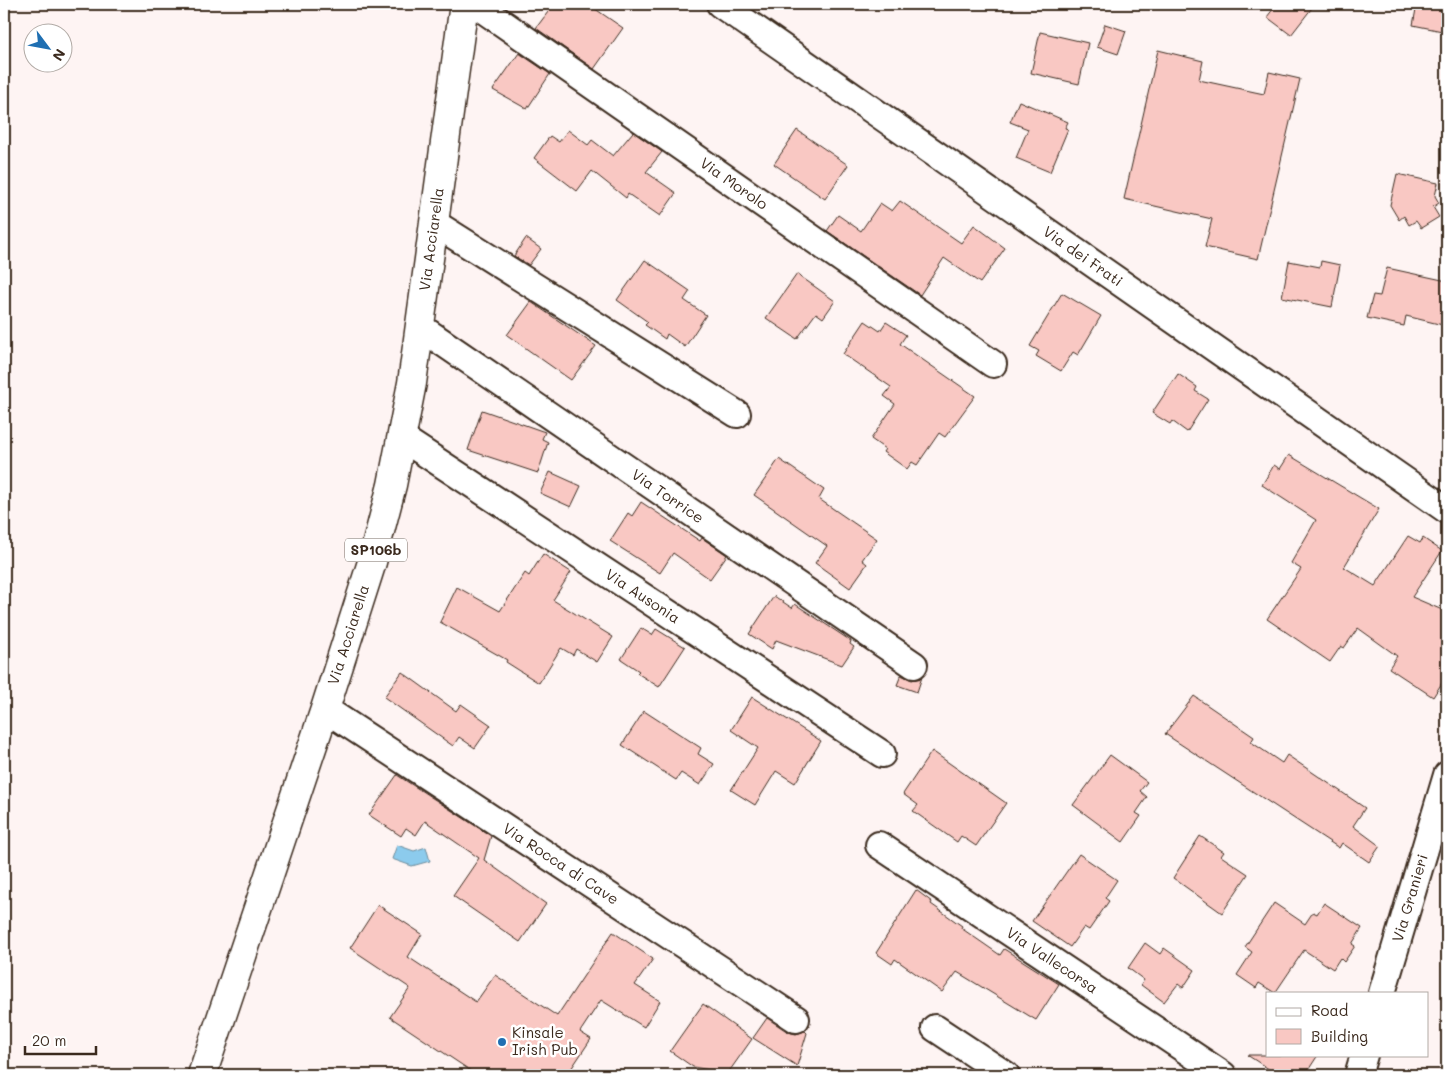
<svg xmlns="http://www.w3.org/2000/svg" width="1451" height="1079" font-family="Mali,sans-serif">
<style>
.water{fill:#8ccbed;stroke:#6c8b9a}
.building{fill:#f9c8c3;stroke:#3b2a1e}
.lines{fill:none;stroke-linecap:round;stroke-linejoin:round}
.minor-casing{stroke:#3b2a1e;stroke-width:30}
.primary-casing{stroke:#3b2a1e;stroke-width:31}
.minor{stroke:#fff;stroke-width:26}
.primary{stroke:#fff;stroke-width:28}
.poi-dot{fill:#1f6fb2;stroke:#fff;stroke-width:2}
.labels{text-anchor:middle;stroke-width:5;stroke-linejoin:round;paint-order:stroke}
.shield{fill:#fff;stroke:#766a62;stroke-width:1}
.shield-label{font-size:14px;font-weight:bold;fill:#3b2a1e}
.street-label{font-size:15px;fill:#3b2a1e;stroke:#fff}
.poi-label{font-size:15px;fill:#3b2a1e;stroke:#fff;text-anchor:start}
</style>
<rect width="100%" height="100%" fill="#fef4f3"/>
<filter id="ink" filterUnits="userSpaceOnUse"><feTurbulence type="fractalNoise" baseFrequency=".02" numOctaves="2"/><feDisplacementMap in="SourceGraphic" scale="10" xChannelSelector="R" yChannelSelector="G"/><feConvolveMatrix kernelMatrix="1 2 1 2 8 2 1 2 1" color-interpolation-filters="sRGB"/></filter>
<g filter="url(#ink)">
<polygon class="water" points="397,845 414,851 426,847 430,861 412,866 392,859"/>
<g class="building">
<polygon points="554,4 588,4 623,28 594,69 536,28"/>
<polygon points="1277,4 1315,4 1291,35 1267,17"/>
<polygon points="1417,4 1447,4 1447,32 1413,25"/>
<polygon points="1105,24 1126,31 1118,54 1097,47"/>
<polygon points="1040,32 1088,43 1079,84 1031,73"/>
<polygon points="1158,50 1203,61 1199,80 1264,94 1269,72 1300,79 1258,259 1205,247 1212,219 1124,199"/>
<polygon points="519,53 550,74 527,109 493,90"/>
<polygon points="1019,101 1068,122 1065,128 1068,129 1050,172 1016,158 1028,129 1010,122"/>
<polygon points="568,130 588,145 592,140 613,156 633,132 662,152 646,172 676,193 660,216 628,194 626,198 592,171 577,191 534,158 550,136 559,142"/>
<polygon points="797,130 848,165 825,199 774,164"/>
<polygon points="1397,174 1438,183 1435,196 1439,203 1433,207 1439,217 1421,228 1416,221 1409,225 1404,216 1399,220 1390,205"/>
<polygon points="900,201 961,243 974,225 1005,248 980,283 944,258 920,295 827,231 838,215 861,231 880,203 892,211"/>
<polygon points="526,238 541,249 529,265 514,256"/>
<polygon points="645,260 690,291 684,300 706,315 685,347 667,334 665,339 645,325 648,322 617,300"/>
<polygon points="1289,261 1320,267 1321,261 1340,265 1332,307 1282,297"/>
<polygon points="1387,268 1447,281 1447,326 1406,316 1404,326 1367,318 1373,295 1380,296"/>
<polygon points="797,274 835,301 823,318 816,313 797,339 766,318"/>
<polygon points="1062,293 1101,316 1078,355 1073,352 1061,371 1036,356 1039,351 1030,346"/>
<polygon points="531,302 596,346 571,380 507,335"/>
<polygon points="865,321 880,331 886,322 906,335 900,344 975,396 945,437 939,433 917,465 912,462 907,469 883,452 885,449 871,439 895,404 884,396 891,387 843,354"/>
<polygon points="1178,374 1197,387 1195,391 1208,399 1187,432 1172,421 1170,424 1152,413"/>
<polygon points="482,410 545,432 542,439 548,442 538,473 468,450"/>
<polygon points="1289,455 1379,509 1344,567 1375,586 1408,536 1420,543 1423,538 1442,551 1412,597 1447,612 1447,675 1433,697 1389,668 1397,656 1358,628 1344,648 1341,646 1330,662 1267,619 1301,569 1291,563 1316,520 1262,485 1274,465 1280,469"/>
<polygon points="779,459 824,490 819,499 877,539 862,560 867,564 850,588 815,563 827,546 754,495"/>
<polygon points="550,472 581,486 571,507 540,493"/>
<polygon points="641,502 700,541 702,538 727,555 710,579 673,553 660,573 610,541 628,513 632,516"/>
<polygon points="543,554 571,572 553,600 613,637 597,662 576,649 573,655 561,648 539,683 506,662 507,660 440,622 457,587 500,611 525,573 529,576"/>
<polygon points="774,596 792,608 795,604 851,641 850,644 854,647 842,665 776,640 772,649 749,634"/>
<polygon points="641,628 652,635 656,629 685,647 659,687 637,673 639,671 621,659"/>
<polygon points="402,672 456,711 461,704 491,725 475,748 459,737 453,746 384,697"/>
<polygon points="901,675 912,680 922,677 917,692 897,685"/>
<polygon points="1194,696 1254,737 1251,742 1282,763 1287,755 1365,808 1353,826 1380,846 1369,862 1342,843 1339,848 1165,734"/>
<polygon points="752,697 821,741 795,783 776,771 755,805 731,790 758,748 731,730"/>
<polygon points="644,711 701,748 698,754 714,764 700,785 681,773 676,780 622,745"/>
<polygon points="932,751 1006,803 976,846 961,836 957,842 913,811 918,805 903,794"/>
<polygon points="1110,755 1147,782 1140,791 1147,797 1136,813 1141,816 1123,842 1073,805"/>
<polygon points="397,775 491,836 484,860 546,904 520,942 453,896 479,858 425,821 416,835 406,828 401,836 369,815"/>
<polygon points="1200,836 1224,852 1221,856 1248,874 1222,913 1173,878"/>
<polygon points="1079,854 1117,880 1105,898 1109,901 1089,930 1084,927 1070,947 1032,921"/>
<polygon points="916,890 932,902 931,904 962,926 961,928 1000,955 1004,949 1059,984 1036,1020 957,972 942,992 895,959 892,964 876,953"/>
<polygon points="1274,903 1305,924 1313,912 1317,914 1324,903 1362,928 1352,944 1355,946 1344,962 1340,958 1333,969 1304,950 1275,993 1259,983 1256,988 1237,975 1252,952 1245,947"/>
<polygon points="378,905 422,934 408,957 476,1002 495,975 557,1016 613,932 653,959 635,985 660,1001 644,1027 601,1000 580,1032 591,1039 567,1075 477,1075 390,1017 410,988 350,948"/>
<polygon points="1145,943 1160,954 1164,948 1195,970 1183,988 1178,984 1164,1002 1141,985 1144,980 1128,968"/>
<polygon points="703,1004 752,1039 728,1073 693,1067 670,1051"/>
<polygon points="767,1018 788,1032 796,1034 805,1031 807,1033 797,1066 753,1038"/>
<polygon points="1247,1055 1318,1055 1305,1075 1278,1075"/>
</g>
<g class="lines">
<g class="minor-casing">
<g id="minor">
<path id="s1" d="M 475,4 L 993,364"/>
<path id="s2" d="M 720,4 L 1447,510"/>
<polyline points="434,223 737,414"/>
<path id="s3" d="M 420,327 L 914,665"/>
<path id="s4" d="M 402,438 L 882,754"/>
<path id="s5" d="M 325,709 L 796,1019"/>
<path id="s6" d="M 879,845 L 1223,1075"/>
<path id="s7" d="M 1382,993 L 1447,775"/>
<polyline points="935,1028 1006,1075"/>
<polyline points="1358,1075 1364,1055"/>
</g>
</g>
<g class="primary-casing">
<g id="primary">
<path id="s8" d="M 202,1075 L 325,709 L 372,562 L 392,485 L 412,383 L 464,4"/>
</g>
</g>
<use href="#minor" class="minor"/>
<use href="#primary" class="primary"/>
</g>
</g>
<circle class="poi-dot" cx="502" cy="1042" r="5"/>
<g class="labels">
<rect class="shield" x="345" y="538.5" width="62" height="23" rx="4"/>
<g class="shield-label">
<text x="376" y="555">SP106b</text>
</g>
<g class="street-label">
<text dy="5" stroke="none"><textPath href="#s1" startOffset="315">Via Morolo</textPath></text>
<text dy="5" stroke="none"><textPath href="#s8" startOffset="869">Via Acciarella</textPath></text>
<text dy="5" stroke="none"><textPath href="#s2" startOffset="442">Via dei Frati</textPath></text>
<text dy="5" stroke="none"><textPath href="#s3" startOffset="300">Via Torrice</textPath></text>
<text dy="5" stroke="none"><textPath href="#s4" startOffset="288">Via Ausonia</textPath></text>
<text dy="5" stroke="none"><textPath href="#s8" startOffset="464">Via Acciarella</textPath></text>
<text dy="5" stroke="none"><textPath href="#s5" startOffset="282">Via Rocca di Cave</textPath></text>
<text dy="5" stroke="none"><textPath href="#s7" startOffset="99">Via Granieri</textPath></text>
<text dy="5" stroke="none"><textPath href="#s6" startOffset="208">Via Vallecorsa</textPath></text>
</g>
<g class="poi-label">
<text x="512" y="1038">Kinsale<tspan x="512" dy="17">Irish Pub</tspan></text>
</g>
</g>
<rect width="1451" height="1079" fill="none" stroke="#fff" stroke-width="20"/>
<rect x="10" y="10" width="1431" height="1059" fill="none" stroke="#3b2a1e" stroke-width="2" filter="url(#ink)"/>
<rect x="1266" y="992" width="162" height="65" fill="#ffffff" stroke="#b1aaa5"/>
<rect x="1276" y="1008" width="25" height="8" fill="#ffffff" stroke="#b1aaa5"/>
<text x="1311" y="1016" font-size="15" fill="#3b2a1e">Road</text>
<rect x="1276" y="1029" width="25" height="15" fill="#f9c8c3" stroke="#b1aaa5"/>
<text x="1311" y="1042" font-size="15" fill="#3b2a1e">Building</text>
<g transform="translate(48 48) rotate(122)"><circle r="24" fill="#ffffff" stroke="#b1aaa5"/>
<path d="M0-4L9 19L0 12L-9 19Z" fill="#1f6fb2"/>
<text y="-8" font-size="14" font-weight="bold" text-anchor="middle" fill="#3b2a1e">N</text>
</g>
<path d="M25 1046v8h71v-8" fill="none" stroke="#3b2a1e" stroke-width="2.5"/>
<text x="32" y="1046" font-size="15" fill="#3b2a1e" stroke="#ffffff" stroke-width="4" paint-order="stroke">20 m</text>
</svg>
